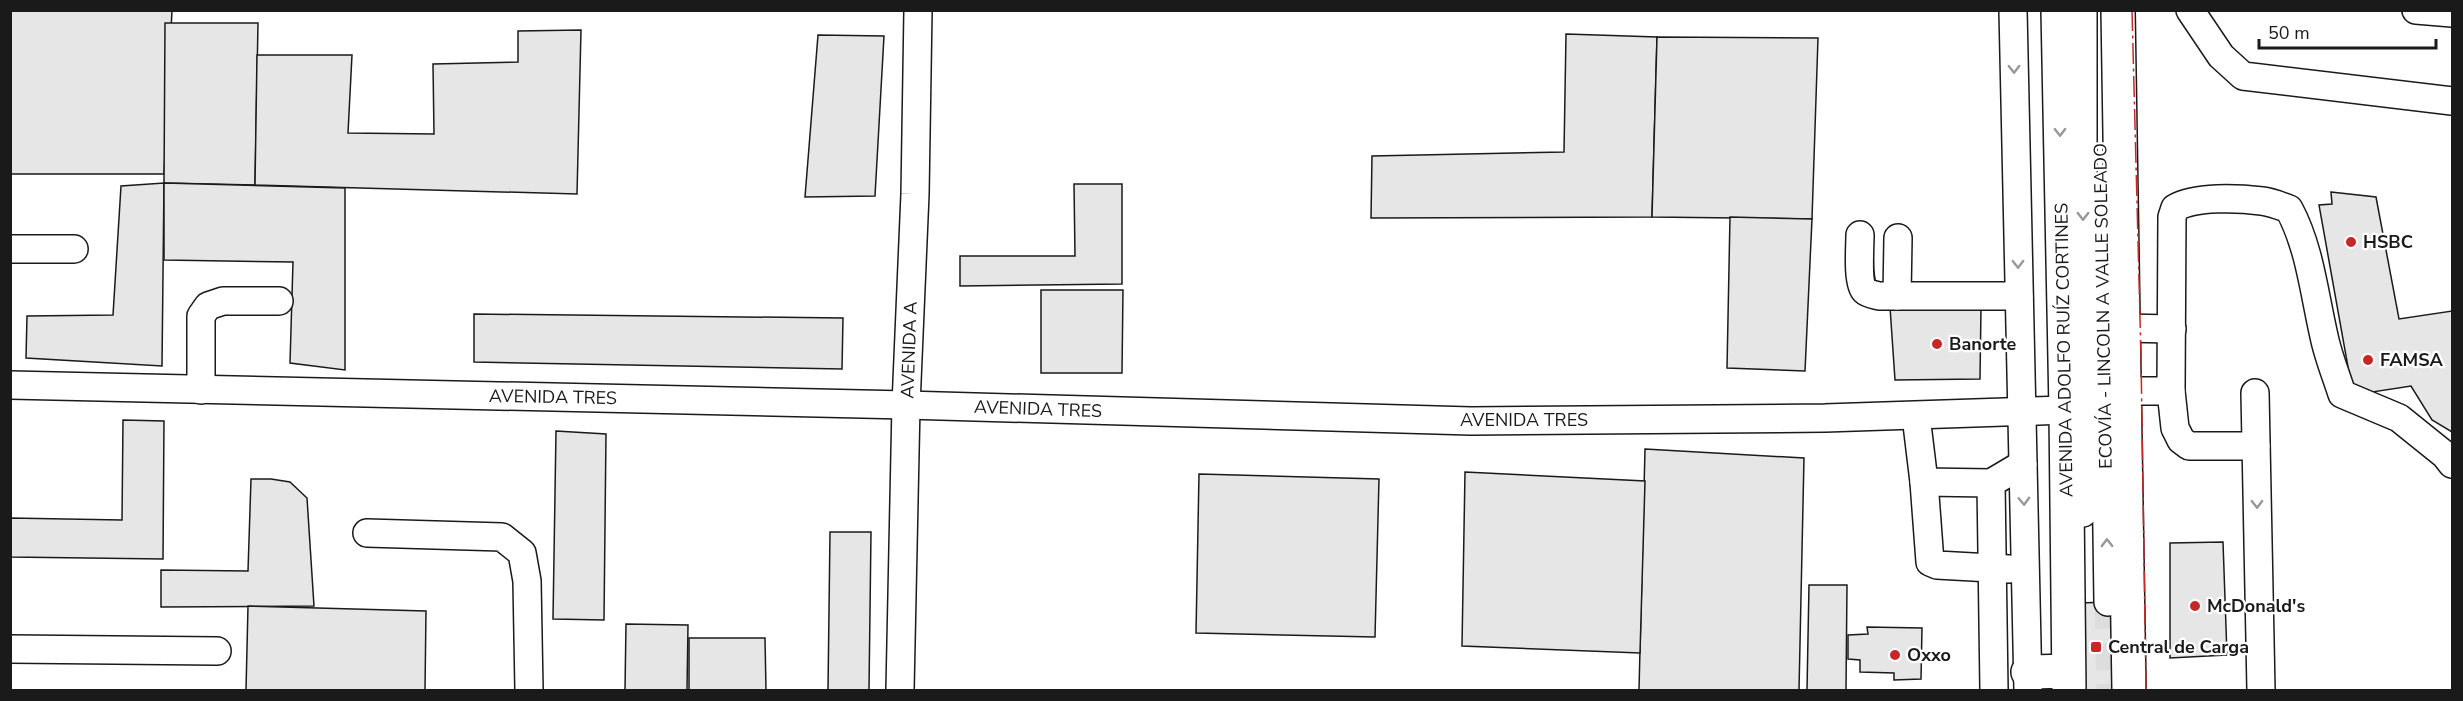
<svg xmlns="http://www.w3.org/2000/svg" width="2463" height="701" font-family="'Nunito Sans',sans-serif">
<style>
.building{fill:#e6e6e6;stroke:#1a1a1a;stroke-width:1.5}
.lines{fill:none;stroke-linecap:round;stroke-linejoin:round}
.minor-tunnel{stroke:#ddd;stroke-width:27;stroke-dasharray:27 14;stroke-linecap:butt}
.minor-casing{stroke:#1a1a1a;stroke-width:30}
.major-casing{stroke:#1a1a1a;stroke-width:36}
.minor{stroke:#fff;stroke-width:27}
.major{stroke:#fff;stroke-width:33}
.power{stroke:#c62828;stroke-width:1.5;stroke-dasharray:21 4.5 3 4.5;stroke-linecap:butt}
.oneway{stroke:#989898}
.poi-dot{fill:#c62828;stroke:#fff;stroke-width:2}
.labels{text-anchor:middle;stroke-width:4.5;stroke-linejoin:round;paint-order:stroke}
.poi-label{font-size:18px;font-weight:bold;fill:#1a1a1a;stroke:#fff;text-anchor:start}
.street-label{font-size:18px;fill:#1a1a1a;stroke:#fff}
</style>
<rect width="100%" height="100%" fill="#fff"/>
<g class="building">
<polygon points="10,10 172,10 164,174 10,174"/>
<polygon points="165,23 258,23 255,185 164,183"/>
<polygon points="581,30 577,194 255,185 257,55 352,55 348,133 434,134 433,64 518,62 518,31"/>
<polygon points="1566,34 1657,37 1652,217 1371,218 1372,156 1564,152"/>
<polygon points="818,35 884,36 875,196 805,197"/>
<polygon points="1657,37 1818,38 1812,219 1652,217"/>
<polygon points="164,183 162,366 26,358 27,316 113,315 121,186"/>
<polygon points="164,183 345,188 345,370 290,363 293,262 164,260"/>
<polygon points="1074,184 1122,184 1122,284 960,286 960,256 1075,256"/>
<polygon points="2331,192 2376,197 2399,319 2452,311 2452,432 2432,420 2411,386 2353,395 2319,205 2332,204"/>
<polygon points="1730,217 1812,219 1805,371 1727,368"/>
<polygon points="1041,290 1123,290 1122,373 1041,373"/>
<polygon points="1890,307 1981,308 1980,379 1895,380"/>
<polygon points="474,314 843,318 842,369 474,362"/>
<polygon points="123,420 164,421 163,559 10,557 10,518 122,520"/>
<polygon points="556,431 606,434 604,620 553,619"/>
<polygon points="1645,449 1804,458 1799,690 1639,690"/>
<polygon points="1465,472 1645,481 1640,653 1462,646"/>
<polygon points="1199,474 1379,479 1375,637 1196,633"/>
<polygon points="251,479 271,479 290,482 307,498 314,606 161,607 161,570 248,571"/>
<polygon points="830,532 871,532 869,690 828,690"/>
<polygon points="2223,542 2227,655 2170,658 2170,543"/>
<polygon points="1809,585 1847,585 1846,690 1807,690"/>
<polygon points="2112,602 2114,690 2079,690 2077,603"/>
<polygon points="248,606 426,611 425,690 246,690"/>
<polygon points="626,624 688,625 687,690 625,690"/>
<polygon points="1867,627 1922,628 1921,679 1894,680 1894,673 1860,672 1860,660 1848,659 1848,635 1868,634"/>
<polygon points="689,638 765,638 766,690 689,690"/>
</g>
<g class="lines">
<polyline class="minor-tunnel" points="2108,602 2110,690"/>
<g class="minor-casing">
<g id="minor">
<polyline points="2013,10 2028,690"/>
<polyline points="2083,10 2083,513"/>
<polyline points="2190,10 2221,56 2243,76 2452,101"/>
<polyline points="2416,10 2452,13"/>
<polyline points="2102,189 2108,602"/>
<path d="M 1860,235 C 1860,247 1857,283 1865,291 C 1868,294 1875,295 1879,296 L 2019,296"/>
<polyline points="10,249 74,249"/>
<polyline points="1897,296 1898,238"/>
<polyline points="2124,328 2172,329"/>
<polyline points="10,385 906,405 1471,421 1825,418 2066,410"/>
<polyline points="201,390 201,316 208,306 223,301 279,301"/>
<polyline points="2125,391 2171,391"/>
<polyline points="2255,393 2261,690"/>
<polyline points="1916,416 1924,482 1991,483"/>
<path d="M 2256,446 L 2189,446 L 2181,440 L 2175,428 L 2171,391 L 2172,217 L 2175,208 C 2195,196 2238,198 2262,201 C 2271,202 2281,206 2289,209 C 2310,248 2314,293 2324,336 C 2328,356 2336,375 2342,394 L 2399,418 L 2445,455 L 2452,464"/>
<polyline points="1924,482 1930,562 1937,565 2009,569"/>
<polyline points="367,533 502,537 522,553 527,581 529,690"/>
<polyline points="10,649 217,651"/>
<polyline points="900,690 906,405 915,194 918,10"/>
<polyline points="1994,690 1991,483 2023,464"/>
</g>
</g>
<g class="major-casing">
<g id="major">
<polyline points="2058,10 2066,410 2069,690"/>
<polyline points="2118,10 2129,690"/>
<polyline points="2028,672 2068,671"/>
</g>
</g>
<use href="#minor" class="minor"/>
<use href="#major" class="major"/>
<polyline class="power" points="2132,10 2141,356 2146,690"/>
</g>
<defs><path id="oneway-chevron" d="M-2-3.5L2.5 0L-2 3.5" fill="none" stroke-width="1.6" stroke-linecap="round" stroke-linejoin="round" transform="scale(1.5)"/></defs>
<g class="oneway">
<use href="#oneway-chevron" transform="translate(2014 69) rotate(89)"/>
<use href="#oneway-chevron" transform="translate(2060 132) rotate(89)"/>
<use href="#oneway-chevron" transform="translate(2083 216) rotate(90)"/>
<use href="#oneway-chevron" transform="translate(2018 264) rotate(89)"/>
<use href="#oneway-chevron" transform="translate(2024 501) rotate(88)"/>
<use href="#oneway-chevron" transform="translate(2257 504) rotate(89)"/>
<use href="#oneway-chevron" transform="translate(2107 543) rotate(-91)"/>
</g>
<g class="poi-dot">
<circle cx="2351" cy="242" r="6"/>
<circle cx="1937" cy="344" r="6"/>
<circle cx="2368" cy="360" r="6"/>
<circle cx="2195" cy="606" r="6"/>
<rect x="2090" y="641" width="12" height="12" rx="3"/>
<circle cx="1895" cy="655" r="6"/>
</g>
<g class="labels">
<g class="poi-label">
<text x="2363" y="248">HSBC</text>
<text x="1949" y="350">Banorte</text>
<text x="2380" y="366">FAMSA</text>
<text x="2207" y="612">McDonald's</text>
<text x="2108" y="653">Central de Carga</text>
<text x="1907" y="661">Oxxo</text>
</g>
<g class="street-label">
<text transform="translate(2103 306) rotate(-91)" y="6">ECOVÍA - LINCOLN A VALLE SOLEADO</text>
<text transform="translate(909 350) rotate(-88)" y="6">AVENIDA A</text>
<text transform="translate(2064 350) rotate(-91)" y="6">AVENIDA ADOLFO RUÍZ CORTINES</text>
<text transform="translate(553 397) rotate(1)" y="6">AVENIDA TRES</text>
<text transform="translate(1038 409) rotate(2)" y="6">AVENIDA TRES</text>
<text x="1524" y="426">AVENIDA TRES</text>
</g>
</g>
<rect width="2463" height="701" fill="none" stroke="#1a1a1a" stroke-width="24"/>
<path d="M2259 39v9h177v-9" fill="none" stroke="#1a1a1a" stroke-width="3"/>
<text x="2268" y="39" font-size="18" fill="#1a1a1a" stroke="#ffffff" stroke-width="4.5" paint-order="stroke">50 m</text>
</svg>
